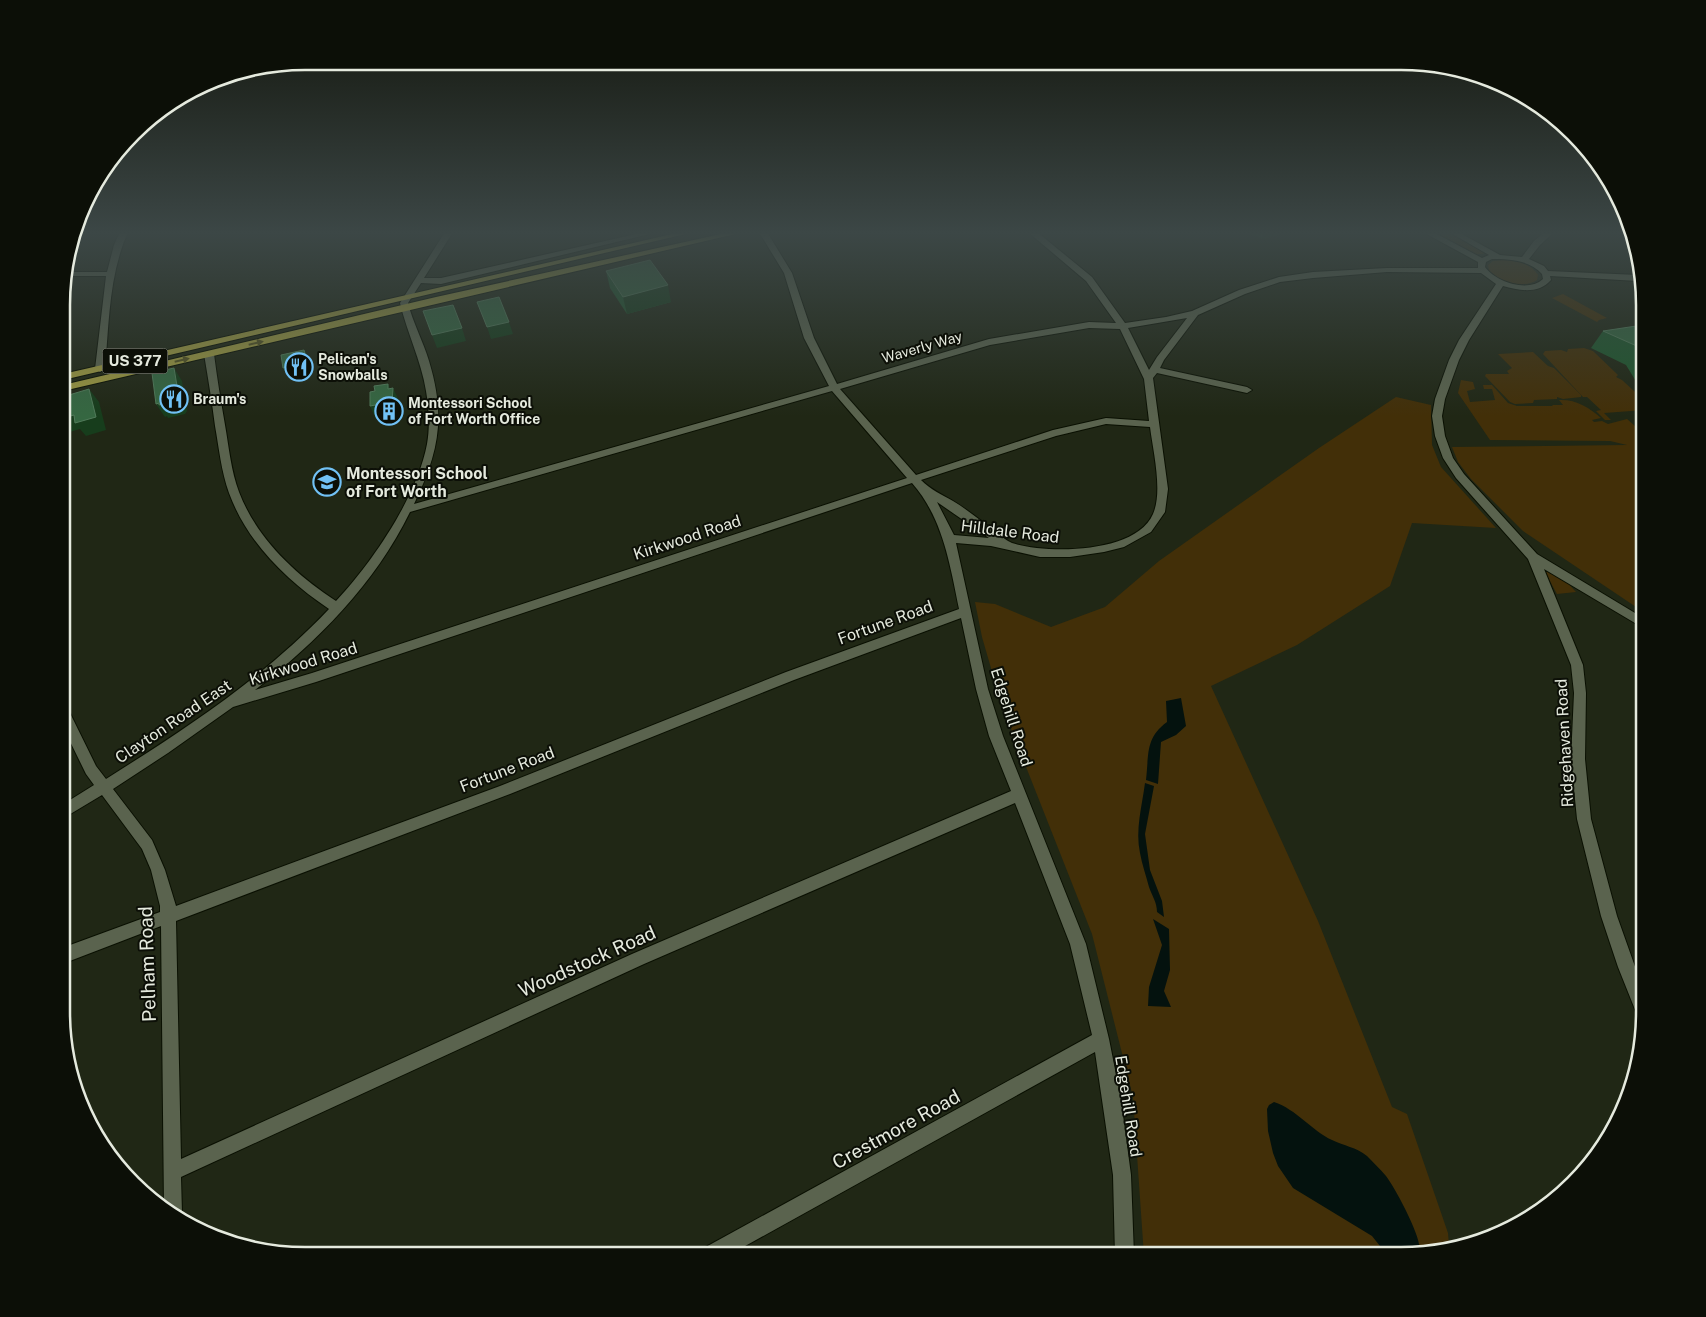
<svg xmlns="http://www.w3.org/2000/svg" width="1706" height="1317" font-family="'Public Sans',sans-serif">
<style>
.green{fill:#422f08}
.water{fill:#04120e}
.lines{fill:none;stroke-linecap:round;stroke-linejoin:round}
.minor-casing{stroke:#0a1002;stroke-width:2}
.major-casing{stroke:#0a1002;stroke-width:2}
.minor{fill:#5a634e;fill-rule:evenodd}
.major{fill:#9b9741;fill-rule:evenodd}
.wall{fill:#20572e}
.shaded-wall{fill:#173d1c}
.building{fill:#356741;stroke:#517b5a}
.oneway{fill:#545324}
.labels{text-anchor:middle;stroke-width:4;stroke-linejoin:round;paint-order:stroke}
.far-street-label{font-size:14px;fill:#e5eade;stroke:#0c0f07}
.far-poi-label{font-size:14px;font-weight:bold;fill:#e5eade;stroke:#0c0f07;text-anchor:start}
.shield{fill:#0c0f07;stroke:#a4a89e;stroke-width:1}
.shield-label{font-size:15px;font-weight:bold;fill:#e5eade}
.poi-label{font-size:16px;font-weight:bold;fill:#e5eade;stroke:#0c0f07;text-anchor:start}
.street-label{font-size:16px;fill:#e5eade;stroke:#0c0f07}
.near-street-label{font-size:19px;fill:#e5eade;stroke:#0c0f07}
.rim{fill:none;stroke:#e5eade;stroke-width:2.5}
</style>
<rect width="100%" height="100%" fill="#202715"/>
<g class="green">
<path d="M 1433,232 L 1449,232 L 1480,248 L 1485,253 C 1474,259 1445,238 1433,232 Z"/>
<path d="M 1502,260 C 1515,260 1530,263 1538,275 L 1537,280 C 1524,289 1499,282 1489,270 L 1488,265 L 1493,261 Z"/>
<polygon points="1563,294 1607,318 1599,320 1597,322 1552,298"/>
<polygon points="1584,348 1593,351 1618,375 1616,377 1622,380 1645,401 1645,410 1604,413 1611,420 1605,420 1596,411 1601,410 1587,397 1583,397 1543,354 1545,351 1561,350 1567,352 1568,349"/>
<polygon points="1533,352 1548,366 1554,368 1581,395 1581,397 1563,399 1557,397 1557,399 1534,400 1533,403 1515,404 1510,402 1485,376 1486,374 1509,374 1507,371 1512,368 1498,354"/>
<path d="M 1461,380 L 1473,382 L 1475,389 L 1467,391 L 1470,402 L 1495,400 L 1492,389 L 1484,389 L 1483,385 L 1492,385 L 1508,403 L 1517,406 L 1553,406 L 1552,405 L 1563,405 L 1559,400 C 1575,399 1589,407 1601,418 L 1592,420 L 1594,422 L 1602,421 L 1608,424 L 1627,419 L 1635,426 L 1645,427 L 1645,613 L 1523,531 L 1471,479 L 1458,462 L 1452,447 L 1627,445 L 1610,441 L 1490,440 L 1458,393 Z"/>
<polygon points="1396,397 1431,405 1432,445 1441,467 1496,528 1412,523 1390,586 1297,645 1211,686 1318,921 1392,1107 1407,1114 1448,1233 1449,1245 1401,1256 1144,1256 1133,1097 1092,934 1002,706 982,637 975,602 995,604 1051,627 1105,607 1159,561 1319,448"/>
<polygon points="1547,569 1563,578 1576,592 1557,594 1545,572"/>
</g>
<g class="water">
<path d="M 1181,698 L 1186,726 L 1176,735 L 1161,742 L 1158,784 L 1146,780 C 1149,755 1145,738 1167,722 L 1166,701 Z"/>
<path d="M 1145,783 L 1154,786 L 1145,834 L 1150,870 L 1162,901 L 1164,917 L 1157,912 C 1157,902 1152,896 1149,887 C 1146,876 1142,864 1140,853 C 1135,830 1142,806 1145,783 Z"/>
<polygon points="1153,919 1169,929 1170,970 1164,991 1171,1007 1148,1006 1149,987 1162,945"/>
<path d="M 1274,1102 C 1296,1109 1312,1131 1332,1140 C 1344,1146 1356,1147 1367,1156 C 1373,1162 1380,1169 1386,1176 C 1394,1186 1424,1241 1419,1251 L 1412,1249 L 1406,1250 L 1403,1255 L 1388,1256 L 1372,1236 L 1293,1188 L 1278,1166 L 1273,1153 L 1268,1131 L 1267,1109 L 1269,1105 Z"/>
</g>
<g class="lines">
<g class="minor-casing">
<g id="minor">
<path d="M 120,232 L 128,232 C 109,274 109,323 105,369 L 100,372 L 95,369 L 106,276 L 63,276 L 64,272 L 107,272 L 114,245 Z"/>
<path d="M 445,232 L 453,232 L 424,278 L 441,278 L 645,232 L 658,232 L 441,284 L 421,283 L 408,303 C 413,323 423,341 429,361 C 446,417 439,452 414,504 L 829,386 L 804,338 L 784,273 L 759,232 L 767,232 L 792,273 L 814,338 L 837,384 L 989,339 L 1089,322 L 1116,323 L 1086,281 L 1028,232 L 1037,232 L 1092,277 L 1125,323 L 1166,317 L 1192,311 L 1239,290 L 1279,277 L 1313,272 L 1387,268 L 1478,268 L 1478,262 L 1423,232 L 1433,232 L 1482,258 L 1489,255 L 1449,232 L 1458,232 L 1500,255 L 1522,257 L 1534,241 L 1545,232 L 1554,232 L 1540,245 L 1529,259 L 1544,266 L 1548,271 L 1638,275 L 1638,281 L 1550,276 L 1551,280 C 1539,294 1520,291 1503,286 L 1469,340 L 1459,360 L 1445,399 L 1442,416 L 1445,436 L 1453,458 L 1464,474 L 1537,554 L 1645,619 L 1645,629 L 1544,569 L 1583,665 L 1586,693 L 1585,759 L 1591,819 L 1617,916 L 1644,992 L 1644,1019 L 1638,1017 L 1618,967 L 1601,916 L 1577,819 L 1571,759 L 1574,693 L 1571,665 L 1528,559 L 1456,478 L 1443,458 L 1435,436 L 1432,416 L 1435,399 L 1449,360 L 1459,340 L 1496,284 L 1481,273 L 1387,272 L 1313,278 L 1280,282 L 1245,294 L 1198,315 L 1164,360 L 1160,368 L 1247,387 L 1252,390 L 1247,393 L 1157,373 L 1153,378 L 1168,489 L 1165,512 L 1151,532 L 1124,547 L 1104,552 L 1070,557 L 1040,557 L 991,546 L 956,543 L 988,689 L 1003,736 L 1086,944 L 1109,1039 L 1121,1100 L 1131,1175 L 1134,1256 L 1115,1256 L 1113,1175 L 1095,1052 L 729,1255 L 702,1255 L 704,1248 L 1092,1035 L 1070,944 L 1015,803 L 644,964 L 181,1177 L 182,1213 L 180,1218 L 164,1207 L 161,926 L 62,964 L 62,948 L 160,912 L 160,906 L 151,870 L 142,849 L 102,795 L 62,819 L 62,805 L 94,785 L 86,774 L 62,725 L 62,706 L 67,707 L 96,766 L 106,779 C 185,729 265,677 329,609 C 286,580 247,542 229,493 C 221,471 219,448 215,426 C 212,402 208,378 204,354 L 206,352 L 209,351 L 214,354 C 217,378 221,402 225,425 C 229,448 231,471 239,492 C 257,539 295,574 336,601 C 372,563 417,497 427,444 C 430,427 429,408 426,391 C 421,360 407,333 400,303 ZM 1492,259 C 1509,259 1530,260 1542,274 L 1543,279 C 1528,293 1496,282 1485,267 L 1486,262 ZM 1187,318 L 1157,357 L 1149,370 L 1128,328 ZM 1089,328 L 1120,329 L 1144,379 L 1149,421 L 1106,418 L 1053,430 L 916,475 L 840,389 L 990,345 ZM 832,391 L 907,478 L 312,673 L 255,690 C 317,642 375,584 410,512 ZM 1106,424 L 1150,427 C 1153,451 1163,491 1153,514 C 1136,554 1046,554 1012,543 C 1007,541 1001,536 996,532 C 982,522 968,510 953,501 C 941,494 931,490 921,480 L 1056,436 ZM 912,483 C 943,518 950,565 959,609 L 786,672 L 500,786 L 176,906 L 165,870 L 152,840 L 113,789 L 168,753 L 233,707 L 316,682 ZM 937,502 L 989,538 L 954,535 ZM 961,618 L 976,689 L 989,736 L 1011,791 L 632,954 L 181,1159 L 176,921 L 510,794 L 794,680 Z"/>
</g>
</g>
<g class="major-casing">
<g id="major">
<polygon points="681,232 694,232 63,380 63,374"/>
<polygon points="730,232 744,232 63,391 63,385 436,297"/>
</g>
</g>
<use href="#minor" class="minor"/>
<use href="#major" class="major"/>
</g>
<g class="wall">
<polygon points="1246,232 1289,232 1262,239 1256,235 1253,236"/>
<polygon points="606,271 671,302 627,314 610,288"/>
<polygon points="1645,326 1645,393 1642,391 1626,365 1591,348 1603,331"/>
</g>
<g class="shaded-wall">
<polygon points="1254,232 1257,232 1256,235 1253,236"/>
<polygon points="1265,232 1289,232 1262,239"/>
<polygon points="668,285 671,302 627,314 623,297"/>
<polygon points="509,322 513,334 491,339 487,327"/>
<polygon points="462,328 466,341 437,348 432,335"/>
<polygon points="304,350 309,358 311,371 288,376 283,368"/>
<polygon points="174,368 182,381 187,411 185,414 168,418 167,416 165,417 156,404"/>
<polygon points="388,384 392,394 393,388 399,401 398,415 376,419 370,406"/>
<polygon points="89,389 99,402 106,430 86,436 80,429 63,434 63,418 74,415"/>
</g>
<g class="building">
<polygon points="650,260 668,285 623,297 606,271"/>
<polygon points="499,297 509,322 487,327 477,302"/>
<polygon points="453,305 462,328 432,335 423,311"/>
<polygon points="1643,325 1645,326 1645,357 1639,347 1603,331"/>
<polygon points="304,350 307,362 283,368 281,355"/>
<polygon points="174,368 179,398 176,400 159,405 159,403 156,404 152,373"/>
<polygon points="388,384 388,389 393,388 392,402 370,406 370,392 375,391 374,386"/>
<polygon points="89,389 96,417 75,423 74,415 63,418 63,404 70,402 69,395"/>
</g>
<defs><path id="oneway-solid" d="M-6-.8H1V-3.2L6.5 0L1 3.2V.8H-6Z" transform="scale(1.25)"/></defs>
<g class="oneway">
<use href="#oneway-solid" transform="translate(256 343) rotate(-13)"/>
<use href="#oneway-solid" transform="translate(182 360) rotate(-13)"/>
</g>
<linearGradient id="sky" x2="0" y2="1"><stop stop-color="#12150c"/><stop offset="0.56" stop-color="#3c4746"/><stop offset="1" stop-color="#3c4746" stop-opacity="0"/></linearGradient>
<rect width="1706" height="416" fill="url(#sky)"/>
<defs>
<g id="restaurant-ring" transform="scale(1.4375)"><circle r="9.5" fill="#0c0f07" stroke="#71c1f5" stroke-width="1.5"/><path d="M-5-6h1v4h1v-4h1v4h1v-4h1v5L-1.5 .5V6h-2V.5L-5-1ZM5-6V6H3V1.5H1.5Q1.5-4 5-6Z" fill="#71c1f5"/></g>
<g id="building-ring" transform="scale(1.4375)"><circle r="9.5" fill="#0c0f07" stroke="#71c1f5" stroke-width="1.5"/><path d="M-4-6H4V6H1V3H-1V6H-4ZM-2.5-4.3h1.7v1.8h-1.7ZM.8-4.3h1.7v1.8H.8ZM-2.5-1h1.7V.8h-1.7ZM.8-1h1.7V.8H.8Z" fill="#71c1f5"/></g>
<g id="school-ring" transform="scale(1.4375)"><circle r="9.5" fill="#0c0f07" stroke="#71c1f5" stroke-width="1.5"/><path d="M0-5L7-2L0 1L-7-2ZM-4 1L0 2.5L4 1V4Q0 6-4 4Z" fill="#71c1f5"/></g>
</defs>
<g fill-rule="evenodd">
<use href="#restaurant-ring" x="299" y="367"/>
<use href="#restaurant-ring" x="174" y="399"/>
<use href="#building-ring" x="389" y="411"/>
<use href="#school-ring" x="327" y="482"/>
</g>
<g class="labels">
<g class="far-street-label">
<text transform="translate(922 347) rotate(-16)" y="5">Waverly Way</text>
</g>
<g class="far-poi-label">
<text x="318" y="364">Pelican's<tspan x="318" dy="16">Snowballs</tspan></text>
<text x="193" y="404">Braum's</text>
<text x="408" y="408">Montessori School<tspan x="408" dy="16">of Fort Worth Office</tspan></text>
</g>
<rect class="shield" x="102.5" y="348.5" width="65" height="25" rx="4"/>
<g class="shield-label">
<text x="135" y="366">US 377</text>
</g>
<g class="poi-label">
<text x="346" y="479">Montessori School<tspan x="346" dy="18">of Fort Worth</tspan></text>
</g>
<g class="street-label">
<text transform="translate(1010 531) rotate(7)" y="6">Hilldale Road</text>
<text transform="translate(687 537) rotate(-18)" y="6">Kirkwood Road</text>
<text transform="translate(885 622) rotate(-20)" y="6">Fortune Road</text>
<text transform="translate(303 663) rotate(-17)" y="6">Kirkwood Road</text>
<text transform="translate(1012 717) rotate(72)" y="6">Edgehill Road</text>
<text transform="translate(173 721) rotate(-34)" y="6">Clayton Road East</text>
<text transform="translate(1564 743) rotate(-93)" y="6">Ridgehaven Road</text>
<text transform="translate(507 769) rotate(-21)" y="6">Fortune Road</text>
<text transform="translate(1129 1106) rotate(81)" y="6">Edgehill Road</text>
</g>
<g class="near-street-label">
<text transform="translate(587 961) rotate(-24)" y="7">Woodstock Road</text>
<text transform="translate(147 964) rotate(-92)" y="7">Pelham Road</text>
<text transform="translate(896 1129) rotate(-29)" y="7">Crestmore Road</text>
</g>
</g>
<path d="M0 0H1706V1317H0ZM305 70H1401A235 235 0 0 1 1636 305V1012A235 235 0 0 1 1401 1247H305A235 235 0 0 1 70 1012V305A235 235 0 0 1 305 70Z" fill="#0c0f07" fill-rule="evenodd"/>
<path class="rim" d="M305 70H1401A235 235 0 0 1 1636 305V1012A235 235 0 0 1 1401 1247H305A235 235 0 0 1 70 1012V305A235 235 0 0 1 305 70Z"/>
</svg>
